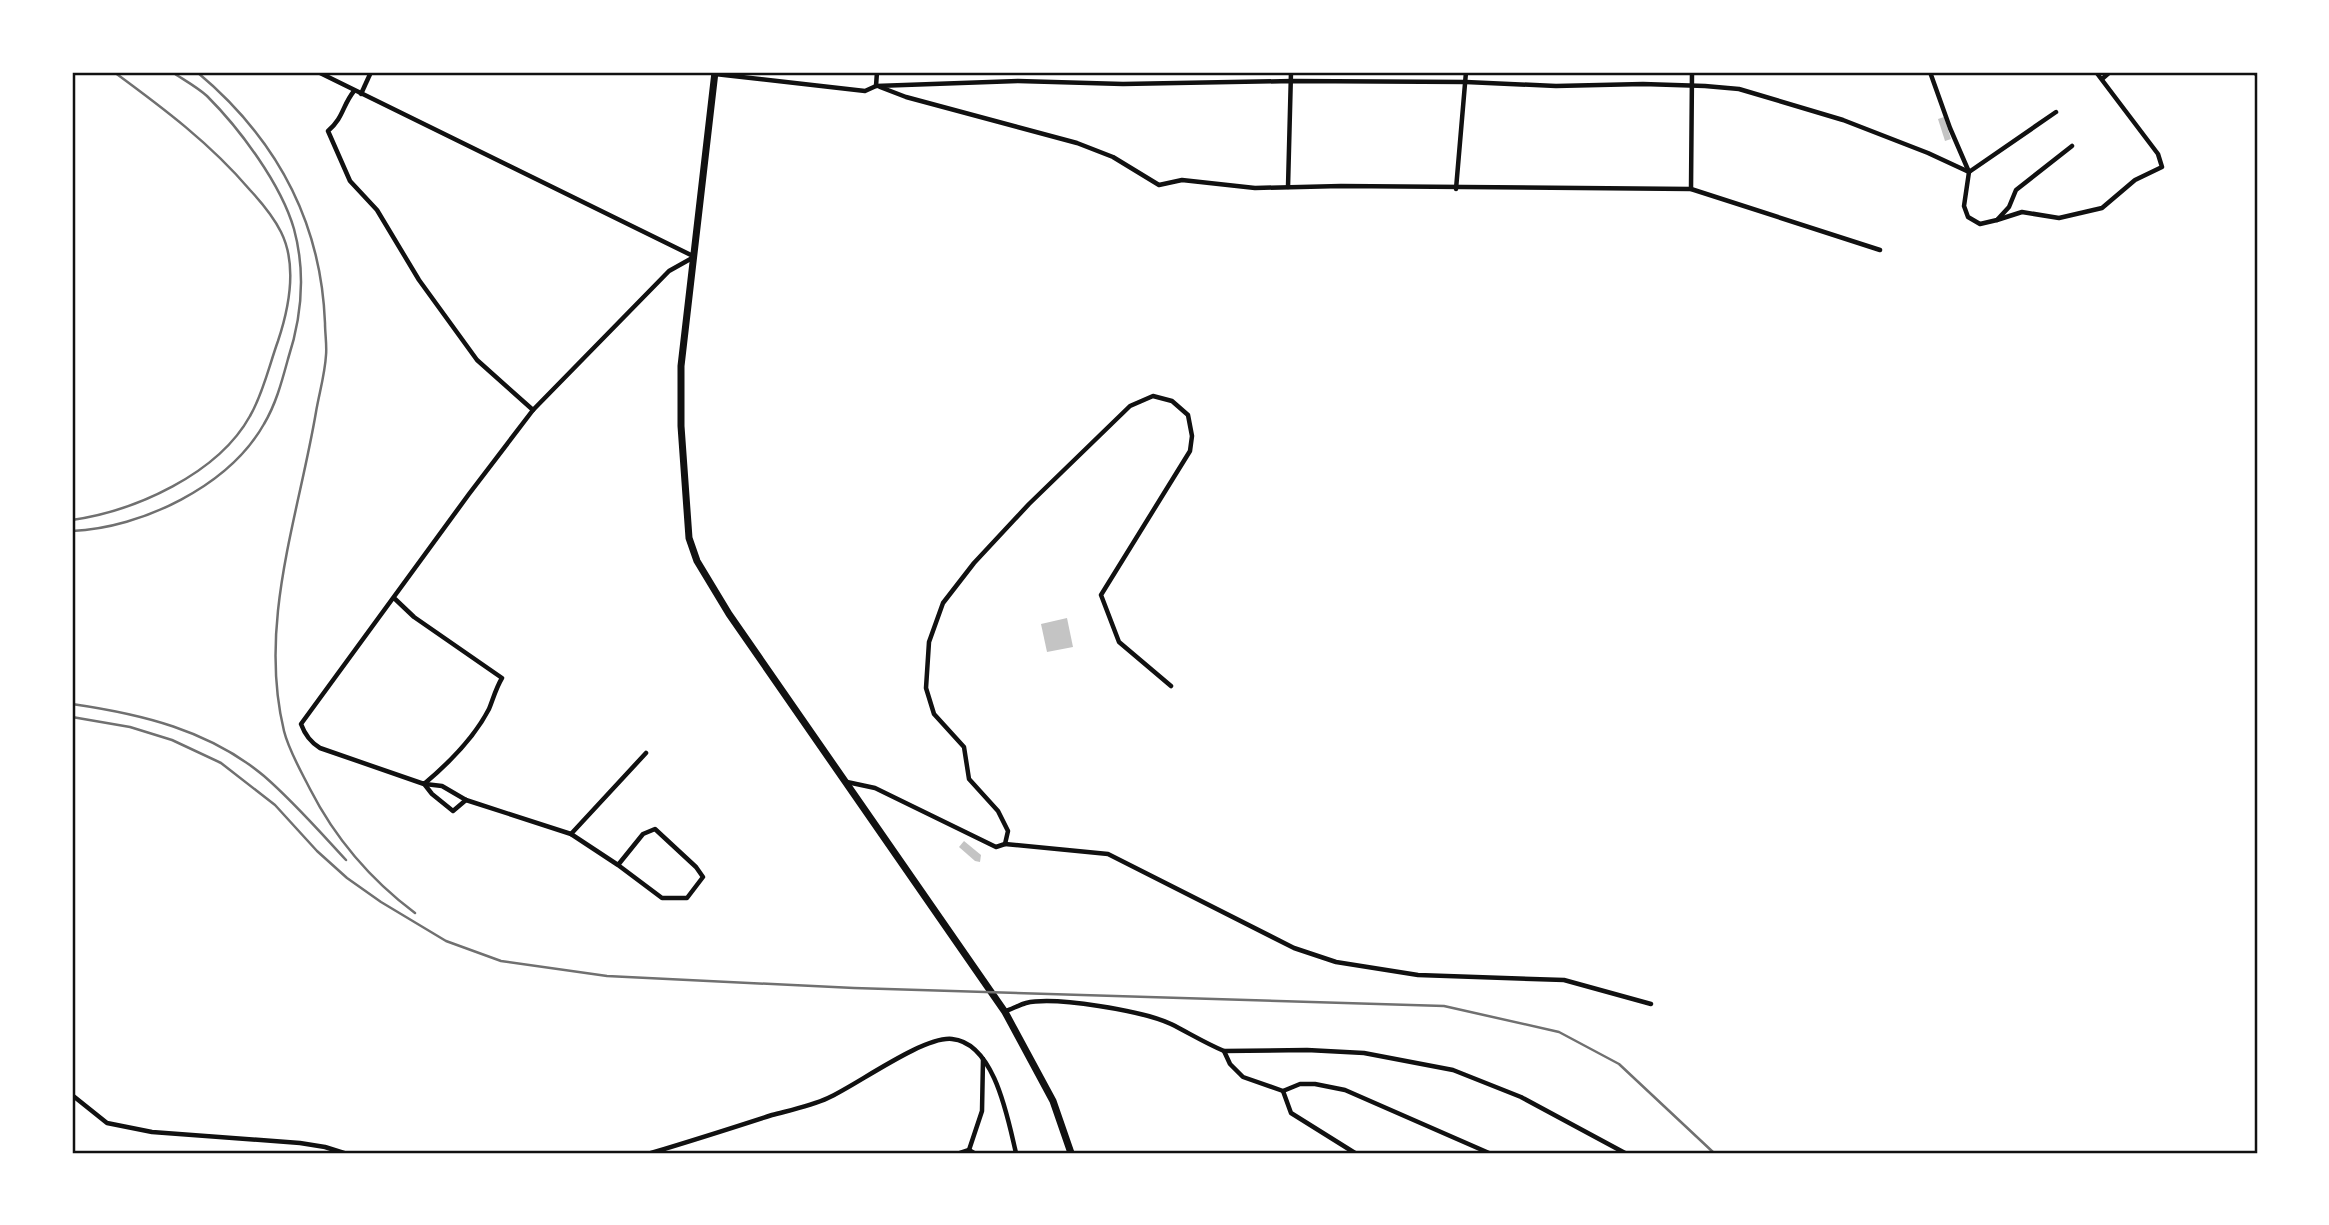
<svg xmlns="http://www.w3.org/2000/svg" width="2329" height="1225" font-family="Raleway,sans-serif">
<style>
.building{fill:#c4c4c4}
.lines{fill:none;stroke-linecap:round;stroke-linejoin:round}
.minor{stroke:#111;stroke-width:4.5}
.primary{stroke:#111;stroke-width:7}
.rail{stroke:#707070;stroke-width:2.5}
.neatline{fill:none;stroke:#111;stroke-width:2.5}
</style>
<rect width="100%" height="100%" fill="#fff"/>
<g class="building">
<polygon points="1944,117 1951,139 1945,141 1938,119"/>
<polygon points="1067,618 1073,647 1047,652 1041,624"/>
<polygon points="964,841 981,855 980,862 975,861 959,847"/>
</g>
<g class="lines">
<g class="minor">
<polyline points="318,72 693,256"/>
<polyline points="1930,72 1950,128 1969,172 1964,206 1968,217 1980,224 1997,220 2009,207 2016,190 2072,146"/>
<polyline points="2255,72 2257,75"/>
<polyline points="715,74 865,91 876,86 1018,81 1123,84 1292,81 1466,82 1556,86 1643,84 1705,86 1739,89 1843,120 1928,153 1969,172"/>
<polyline points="2102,79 2110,72"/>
<polyline points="876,86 877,72"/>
<polyline points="880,87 906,97 1077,143 1113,157 1159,185 1182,180 1255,188 1341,186 1691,189 1880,250"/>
<path d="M 354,91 C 342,106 344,117 328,131 L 350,181 L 377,210 L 419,280 L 477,360 L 533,410"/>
<polyline points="361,94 371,72"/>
<polyline points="1969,172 2056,112"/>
<polyline points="1288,187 1291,72"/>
<polyline points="1456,189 1466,72"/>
<polyline points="1691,189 1692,72"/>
<polyline points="1997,220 2022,212 2059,218 2102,208 2135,180 2162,167 2158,154 2096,72"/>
<path d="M 394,598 L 414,617 L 502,678 C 496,688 493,699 489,709 C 474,738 449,763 424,784 L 320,748 C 310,742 305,735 301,724 L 469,494 L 533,410 L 669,271 L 694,257"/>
<polyline points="847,782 875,788 996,847 1005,844 1008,831 998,811 969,779 964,747 934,714 926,688 929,642 943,603 974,563 1029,504 1130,406 1153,396 1172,401 1188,415 1192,436 1190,451 1101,595 1119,642 1171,686"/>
<polyline points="425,784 442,786 466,800 571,834 618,865 643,834 655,829 696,867 703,877 687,898 662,898 618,865"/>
<polyline points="425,785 432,794 453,811 466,800"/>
<polyline points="571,834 646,753"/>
<polyline points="1005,844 1108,854 1294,948 1336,962 1418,975 1564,980 1651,1004"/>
<path d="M 1006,1011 C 1012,1009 1019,1005 1026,1003 C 1055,996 1143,1011 1171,1024 C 1189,1033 1205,1043 1224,1051 L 1230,1064 L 1243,1077 L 1283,1091 L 1300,1084 L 1315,1084 L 1345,1090 L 1489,1153"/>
<polyline points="1224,1051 1307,1050 1364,1053 1453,1070 1521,1097 1625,1153"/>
<polyline points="1283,1091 1291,1113 1355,1153"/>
<polyline points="72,1095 107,1123 152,1132 300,1143 325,1147 344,1153"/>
<polyline points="969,1150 982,1111 983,1059"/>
<path d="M 651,1153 C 691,1141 732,1128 772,1115 C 791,1110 811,1106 828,1098 C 857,1085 923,1036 952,1039 C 995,1043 1008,1120 1016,1153"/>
<polyline points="960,1153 969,1150 974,1153"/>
</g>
<polyline class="primary" points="715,72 681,366 681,426 689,538 697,561 729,614 1005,1012 1053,1101 1071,1153"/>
<g class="rail">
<path d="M 197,72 C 276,138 321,220 325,323 C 325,334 327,345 326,355 C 325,374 319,394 316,412 C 298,518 258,624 284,731 C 289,751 301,771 310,789 C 335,838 371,880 415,913"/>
<path d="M 72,520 C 135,511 218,474 250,416 C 263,394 269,366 278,341 C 289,308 298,266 281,232 C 273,216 262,203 250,190 C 210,143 163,108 114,72"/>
<path d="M 72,531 C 142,528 229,486 264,424 C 276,404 282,381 288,359 C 302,316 306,273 294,229 C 281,184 240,129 207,96 C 197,87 184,80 172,72"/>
<path d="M 72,704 C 141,714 209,730 264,776 C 294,802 320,832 346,860"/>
<polyline points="72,717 130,727 172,740 221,763 275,805 317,851 347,878 381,902 446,941 501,961 607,976 854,988 1444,1006 1559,1032 1619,1064 1714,1153"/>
</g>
</g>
<rect width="2329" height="1225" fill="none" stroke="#ffffff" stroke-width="147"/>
<rect x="74" y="74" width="2182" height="1078" class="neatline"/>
</svg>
